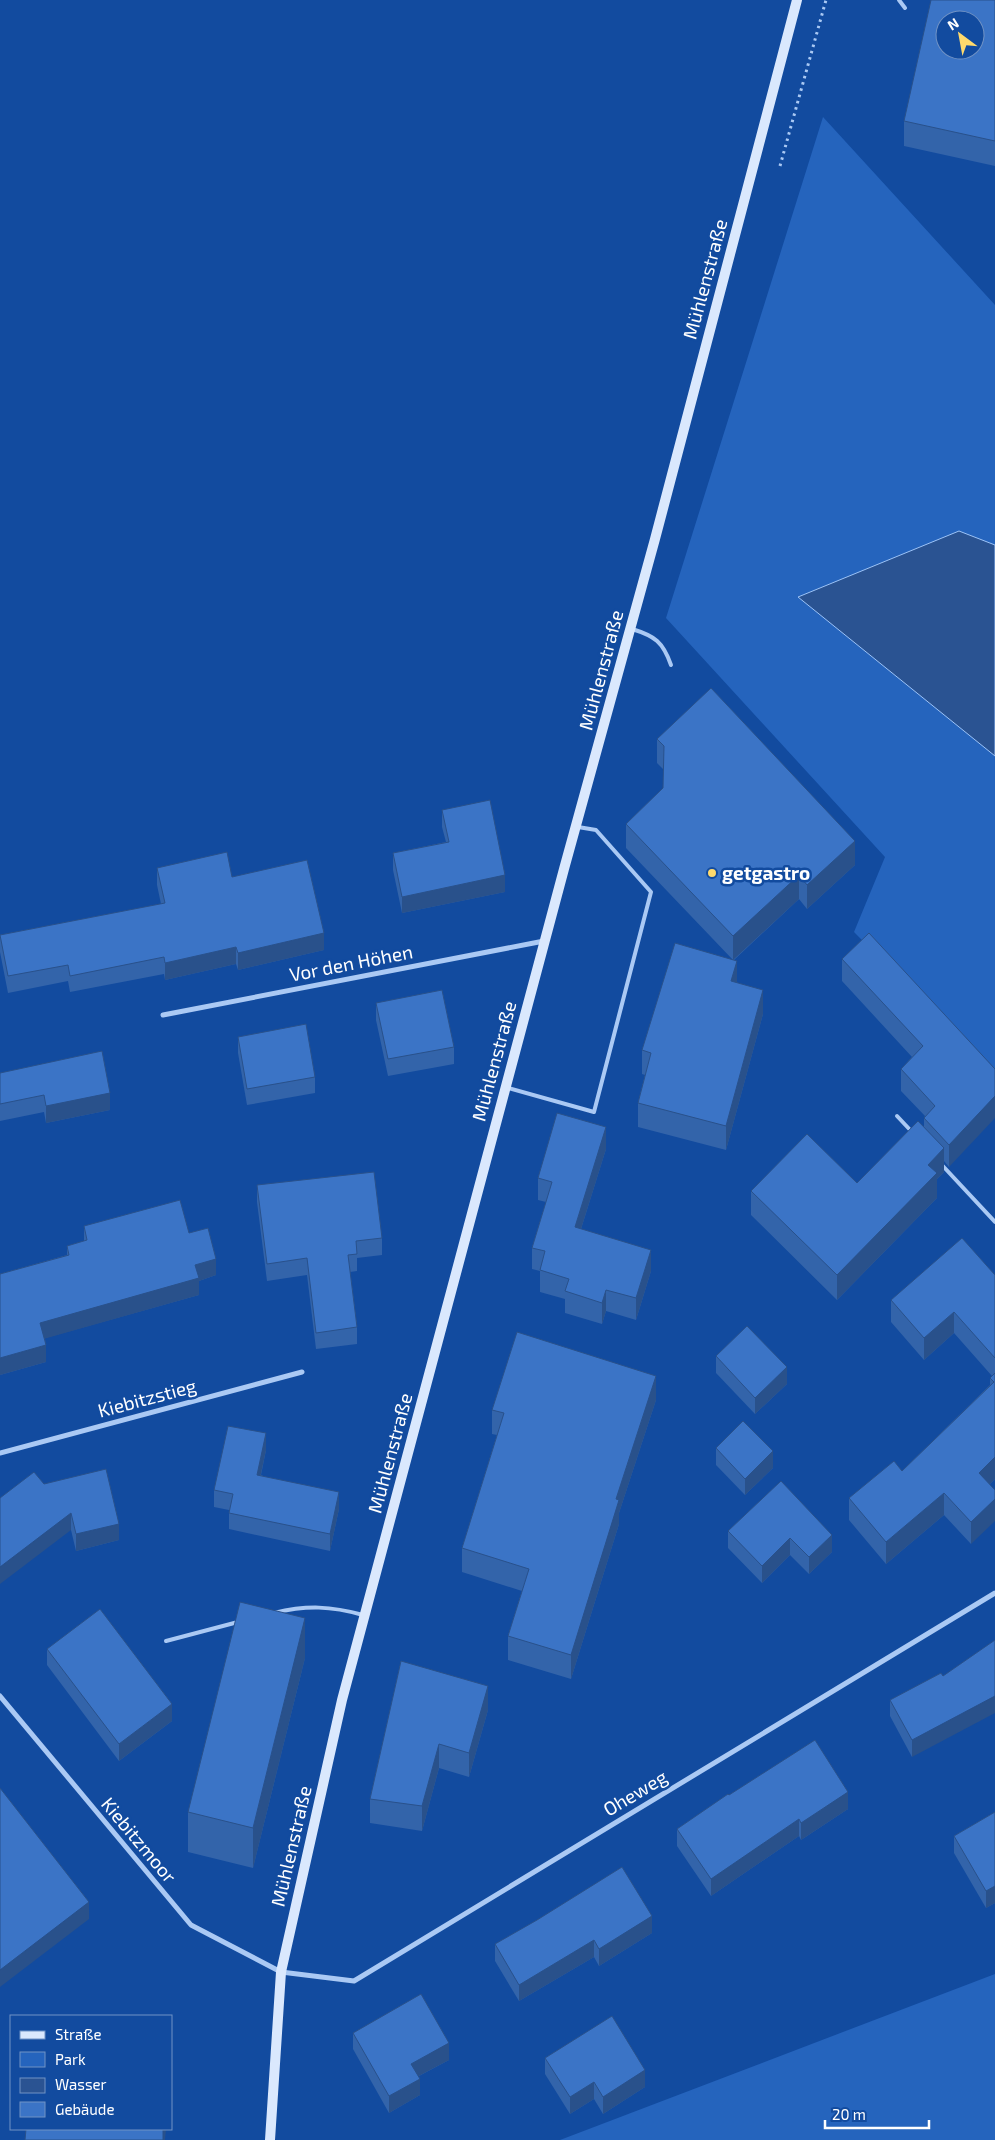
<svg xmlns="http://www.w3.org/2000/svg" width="995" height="2140" font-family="'Exo 2',sans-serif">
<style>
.green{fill:#2564bd}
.water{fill:#2a5392;stroke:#9cc3f7}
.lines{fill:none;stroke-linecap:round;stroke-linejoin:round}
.path{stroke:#aac9f4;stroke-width:3;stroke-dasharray:2.5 4;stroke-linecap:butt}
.lane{stroke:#aac9f4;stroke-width:4}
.street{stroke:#aac9f4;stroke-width:5}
.secondary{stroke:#dae8fd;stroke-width:10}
.wall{fill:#3364aa}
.shaded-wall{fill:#29518b}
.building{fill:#3b74c6;stroke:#29518b;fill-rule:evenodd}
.poi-dot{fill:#ffda6d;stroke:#124b9f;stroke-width:2}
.labels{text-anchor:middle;stroke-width:5;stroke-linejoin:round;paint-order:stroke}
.street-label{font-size:19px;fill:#fff;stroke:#124b9f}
.poi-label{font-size:19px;font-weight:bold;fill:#fff;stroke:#124b9f;text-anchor:start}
</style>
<rect width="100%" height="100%" fill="#124b9f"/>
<g class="green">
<polygon points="823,117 995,305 995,1075 854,932 885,857 666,618"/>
<polygon points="995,1974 995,2140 560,2140"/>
</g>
<polygon class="water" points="959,531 995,545 995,756 798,597"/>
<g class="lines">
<polyline class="path" points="780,166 826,0"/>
<g class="lane">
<polyline points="899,0 905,8"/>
<path d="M 632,629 C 655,636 663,642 671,665"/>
<polyline points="508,1088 594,1112 651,892 596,830 578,827"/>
<polyline points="897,1116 913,1133"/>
<polyline points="941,1164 995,1222"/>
<path d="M 274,1613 C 307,1605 331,1606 363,1615"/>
<polyline points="166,1641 238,1622"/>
</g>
<g class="street">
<polyline points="163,1015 544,941"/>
<polyline points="0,1453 302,1372"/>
<polyline points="0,1696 191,1925 281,1972 354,1981 995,1593"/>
</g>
<polyline class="secondary" points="270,2140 281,1972 342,1700 564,869 655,539 797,0"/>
</g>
<g class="wall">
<polygon points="995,0 995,166 904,146 904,121"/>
<polygon points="657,739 855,865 807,909 799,899 734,960 737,983 763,1014 726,1150 638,1127 638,1103 645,1075 642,1074 642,1050 733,960 626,848 626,824 663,788 663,769 657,763"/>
<polygon points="442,810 505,892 402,913 393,870 393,853 446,842 442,827"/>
<polygon points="157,868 232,877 324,950 238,970 236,964 165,980 164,974 70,992 68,981 8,993 0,952 0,935 161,904 157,885"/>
<polygon points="842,959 995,1069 949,1167 944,1161 944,1172 937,1179 937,1198 837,1300 751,1215 751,1191 857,1183 924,1126 924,1118 925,1116 901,1091 901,1069 912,1057 842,981"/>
<polygon points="376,1003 454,1047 454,1064 388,1076 376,1020"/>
<polygon points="238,1037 315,1077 315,1093 247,1105 238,1053"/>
<polygon points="0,1073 110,1110 46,1123 44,1112 0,1121"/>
<polygon points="606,1149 581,1229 651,1271 636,1320 606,1311 602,1324 565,1313 565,1299 540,1292 540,1271 532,1269 532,1248 546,1202 538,1200 538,1178"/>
<polygon points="257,1185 382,1238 382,1255 357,1258 357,1271 350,1272 357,1327 357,1344 316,1349 307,1275 267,1281 257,1202"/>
<polygon points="84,1226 189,1233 216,1275 199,1281 199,1295 45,1338 46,1362 0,1375 0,1274 67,1255 67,1246 84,1241"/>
<polygon points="995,1275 995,1479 990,1484 971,1544 944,1515 886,1564 849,1520 849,1498 902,1471 990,1385 990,1378 992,1376 954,1333 924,1360 891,1322 891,1300"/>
<polygon points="716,1356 787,1384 755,1414 716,1373"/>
<polygon points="656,1400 619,1513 619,1524 571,1679 508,1660 508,1636 522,1591 462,1572 462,1548 497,1435 492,1434 492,1410"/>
<polygon points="716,1448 773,1468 745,1495 716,1465"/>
<polygon points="266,1450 261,1475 339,1509 330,1551 229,1529 229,1510 214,1507 214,1490"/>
<polygon points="781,1481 832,1552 809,1574 790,1555 762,1583 728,1548 728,1531"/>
<polygon points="44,1484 119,1540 76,1551 71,1530"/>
<polygon points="47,1649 172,1721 119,1761 47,1665"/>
<polygon points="305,1658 253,1868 188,1852 188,1812"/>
<polygon points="401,1661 488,1710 469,1777 439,1768 422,1831 370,1823 370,1799"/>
<polygon points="943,1676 912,1757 890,1716 890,1700"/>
<polygon points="729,1795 848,1809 801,1840 799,1836 711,1896 677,1846 677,1829"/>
<polygon points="995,1812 995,1903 986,1908 954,1853 954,1836"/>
<polygon points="652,1933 599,1966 594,1957 519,2001 495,1961 495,1944"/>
<polygon points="353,2033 449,2060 419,2076 420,2095 389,2113 353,2049"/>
<polygon points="545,2058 645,2087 603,2114 594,2099 570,2114 545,2074"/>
</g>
<g class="shaded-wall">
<polygon points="855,841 855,865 807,909 807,885"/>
<polygon points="505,875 505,892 402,913 402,897"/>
<polygon points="799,875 799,899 733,960 733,936"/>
<polygon points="324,933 324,950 238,970 238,953"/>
<polygon points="236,947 236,964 165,980 165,963"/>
<polygon points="737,961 737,985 731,981"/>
<polygon points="763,990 763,1014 726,1150 726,1126"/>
<polygon points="110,1093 110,1110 46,1123 46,1106"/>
<polygon points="995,1096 995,1118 949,1167 949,1145"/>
<polygon points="606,1127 606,1149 575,1248 575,1227"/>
<polygon points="944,1148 944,1172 937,1179 937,1198 837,1300 837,1275 928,1165"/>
<polygon points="651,1250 651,1271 636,1320 636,1298"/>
<polygon points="216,1259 216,1275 199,1281 199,1295 40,1340 40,1323 195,1265"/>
<polygon points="606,1290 606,1311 602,1324 602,1303"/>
<polygon points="954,1312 954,1333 924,1360 924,1338"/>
<polygon points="46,1345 46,1362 0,1375 0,1358"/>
<polygon points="787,1367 787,1384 755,1414 755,1398"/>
<polygon points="656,1376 656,1400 619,1513 619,1524 571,1679 571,1655 616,1499"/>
<polygon points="266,1433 266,1450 257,1492 257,1475"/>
<polygon points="773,1451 773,1468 745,1495 745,1479"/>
<polygon points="995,1457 995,1479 979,1495 979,1473"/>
<polygon points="339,1492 339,1509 330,1551 330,1534"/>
<polygon points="944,1493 944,1515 886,1564 886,1542"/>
<polygon points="995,1499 995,1521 971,1544 971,1522"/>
<polygon points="71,1513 71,1530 0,1584 0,1567"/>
<polygon points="119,1524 119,1540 76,1551 76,1534"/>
<polygon points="832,1535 832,1552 809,1574 809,1557"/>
<polygon points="790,1538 790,1555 762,1583 762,1566"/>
<polygon points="305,1618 305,1658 253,1868 253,1828"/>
<polygon points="488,1686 488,1710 469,1777 469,1753"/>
<polygon points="995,1696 995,1713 912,1757 912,1740"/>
<polygon points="172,1704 172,1721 119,1761 119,1744"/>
<polygon points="439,1744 439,1768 422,1831 422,1806"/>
<polygon points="848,1792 848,1809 801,1840 801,1823"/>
<polygon points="799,1819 799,1836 711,1896 711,1879"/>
<polygon points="995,1886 995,1903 986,1908 986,1891"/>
<polygon points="89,1902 89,1919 0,1987 0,1970"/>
<polygon points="652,1916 652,1933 599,1966 599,1949"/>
<polygon points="594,1940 594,1957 519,2001 519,1985"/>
<polygon points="449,2043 449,2060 411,2080 411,2064"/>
<polygon points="645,2070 645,2087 603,2114 603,2097"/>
<polygon points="420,2079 420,2095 389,2113 389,2096"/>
<polygon points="594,2082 594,2099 570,2114 570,2097"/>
<polygon points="163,2129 166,2129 165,2140 163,2140"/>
</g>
<g class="building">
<path d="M 931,0 L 995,0 L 995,141 L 904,121 ZM 945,20 L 975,20 L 975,50 L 945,50 Z"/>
<polygon points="711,688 855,841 807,885 799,875 733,936 626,824 663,788 664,746 657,739"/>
<polygon points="490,800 505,875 402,897 393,853 449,842 442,810"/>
<polygon points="227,852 232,877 307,860 324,933 238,953 236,947 165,963 164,957 70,976 68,965 8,976 0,935 165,903 157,868"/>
<polygon points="869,933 995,1069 995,1096 949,1145 924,1118 935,1106 901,1069 923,1046 842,959"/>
<polygon points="675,943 737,961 731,981 763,990 726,1126 638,1103 651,1053 642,1050"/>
<polygon points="442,990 454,1047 388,1059 376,1003"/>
<polygon points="306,1024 315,1077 247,1089 238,1037"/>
<polygon points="102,1051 110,1093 46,1106 44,1095 0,1104 0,1073"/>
<polygon points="557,1113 606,1127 575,1227 651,1250 636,1298 606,1290 602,1303 565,1291 569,1279 540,1270 545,1251 532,1248 552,1182 538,1178"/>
<polygon points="918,1121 944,1148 928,1165 937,1173 837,1275 751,1191 807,1134 857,1183"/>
<polygon points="374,1172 382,1238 356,1241 357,1254 348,1255 357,1327 316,1333 307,1258 267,1264 257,1185"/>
<polygon points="180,1200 189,1233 208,1228 216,1259 195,1265 199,1278 40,1323 46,1345 0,1358 0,1274 69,1255 67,1246 87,1240 84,1226"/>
<polygon points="962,1238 995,1275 995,1358 954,1312 924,1338 891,1300"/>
<polygon points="747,1326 787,1367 755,1398 716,1356"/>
<polygon points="517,1332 656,1376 616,1499 619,1500 571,1655 508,1636 529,1569 462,1548 504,1413 492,1410"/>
<polygon points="995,1373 995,1457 979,1473 995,1490 995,1499 971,1522 944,1493 886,1542 849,1498 894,1461 902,1471 994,1382 990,1378"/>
<polygon points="743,1421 773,1451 745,1479 716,1448"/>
<polygon points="228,1426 266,1433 257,1475 339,1492 330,1534 229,1513 233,1494 214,1490"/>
<polygon points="106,1469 119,1524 76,1534 71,1513 0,1567 0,1498 34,1472 44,1484"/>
<polygon points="781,1481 832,1535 809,1557 790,1538 762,1566 728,1531"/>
<polygon points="240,1602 305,1618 253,1828 188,1812"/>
<polygon points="100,1609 172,1704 119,1744 47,1649"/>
<polygon points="995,1640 995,1696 912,1740 890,1700 941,1673 943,1676"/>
<polygon points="401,1661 488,1686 469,1753 439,1744 422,1806 370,1799"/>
<polygon points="815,1740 848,1792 801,1823 799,1819 711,1879 677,1829 728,1794 729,1795"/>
<polygon points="0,1788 89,1902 0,1970"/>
<polygon points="995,1812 995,1886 986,1891 954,1836"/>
<polygon points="622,1867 652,1916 599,1949 594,1940 519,1985 495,1944 537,1920"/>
<polygon points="421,1994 449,2043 411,2064 420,2079 389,2096 353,2033"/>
<polygon points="612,2016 645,2070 603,2097 594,2082 570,2097 545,2058"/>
<polygon points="26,2129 163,2129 163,2140 25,2140"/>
</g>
<circle class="poi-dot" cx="712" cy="873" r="5"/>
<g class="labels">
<g class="street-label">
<text transform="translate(705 279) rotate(-75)" y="7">Mühlenstraße</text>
<text transform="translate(601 670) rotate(-75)" y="7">Mühlenstraße</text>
<text transform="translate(351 963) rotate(-11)" y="7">Vor den Höhen</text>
<text transform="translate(494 1061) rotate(-75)" y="7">Mühlenstraße</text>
<text transform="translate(147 1398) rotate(-15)" y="7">Kiebitzstieg</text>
<text transform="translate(390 1453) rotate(-75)" y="7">Mühlenstraße</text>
<text transform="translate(635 1793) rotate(-31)" y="7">Oheweg</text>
<text transform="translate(139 1840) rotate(50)" y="7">Kiebitzmoor</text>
<text transform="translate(291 1846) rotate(-77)" y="7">Mühlenstraße</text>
</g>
<g class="poi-label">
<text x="722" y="880">getgastro</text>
</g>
</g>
<rect x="10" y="2015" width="162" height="115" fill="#124b9f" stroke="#7193c5"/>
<rect x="20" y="2031" width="25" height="8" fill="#dae8fd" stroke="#7193c5"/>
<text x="55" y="2040" font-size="15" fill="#ffffff">Straße</text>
<rect x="20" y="2052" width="25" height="15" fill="#2564bd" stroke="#7193c5"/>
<text x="55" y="2065" font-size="15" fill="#ffffff">Park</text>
<rect x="20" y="2078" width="25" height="15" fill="#2a5392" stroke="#7193c5"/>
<text x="55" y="2090" font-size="15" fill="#ffffff">Wasser</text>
<rect x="20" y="2102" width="25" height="15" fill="#3b74c6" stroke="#7193c5"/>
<text x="55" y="2115" font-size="15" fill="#ffffff">Gebäude</text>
<g transform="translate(960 35) rotate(328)"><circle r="24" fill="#124b9f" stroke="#7193c5"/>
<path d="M0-4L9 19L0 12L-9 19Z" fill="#ffda6d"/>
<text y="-8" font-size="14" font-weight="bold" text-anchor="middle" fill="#ffffff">N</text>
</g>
<path d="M825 2120v8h104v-8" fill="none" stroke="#ffffff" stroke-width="2.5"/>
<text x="832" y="2120" font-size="15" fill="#ffffff" stroke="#124b9f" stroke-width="4" paint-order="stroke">20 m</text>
</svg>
